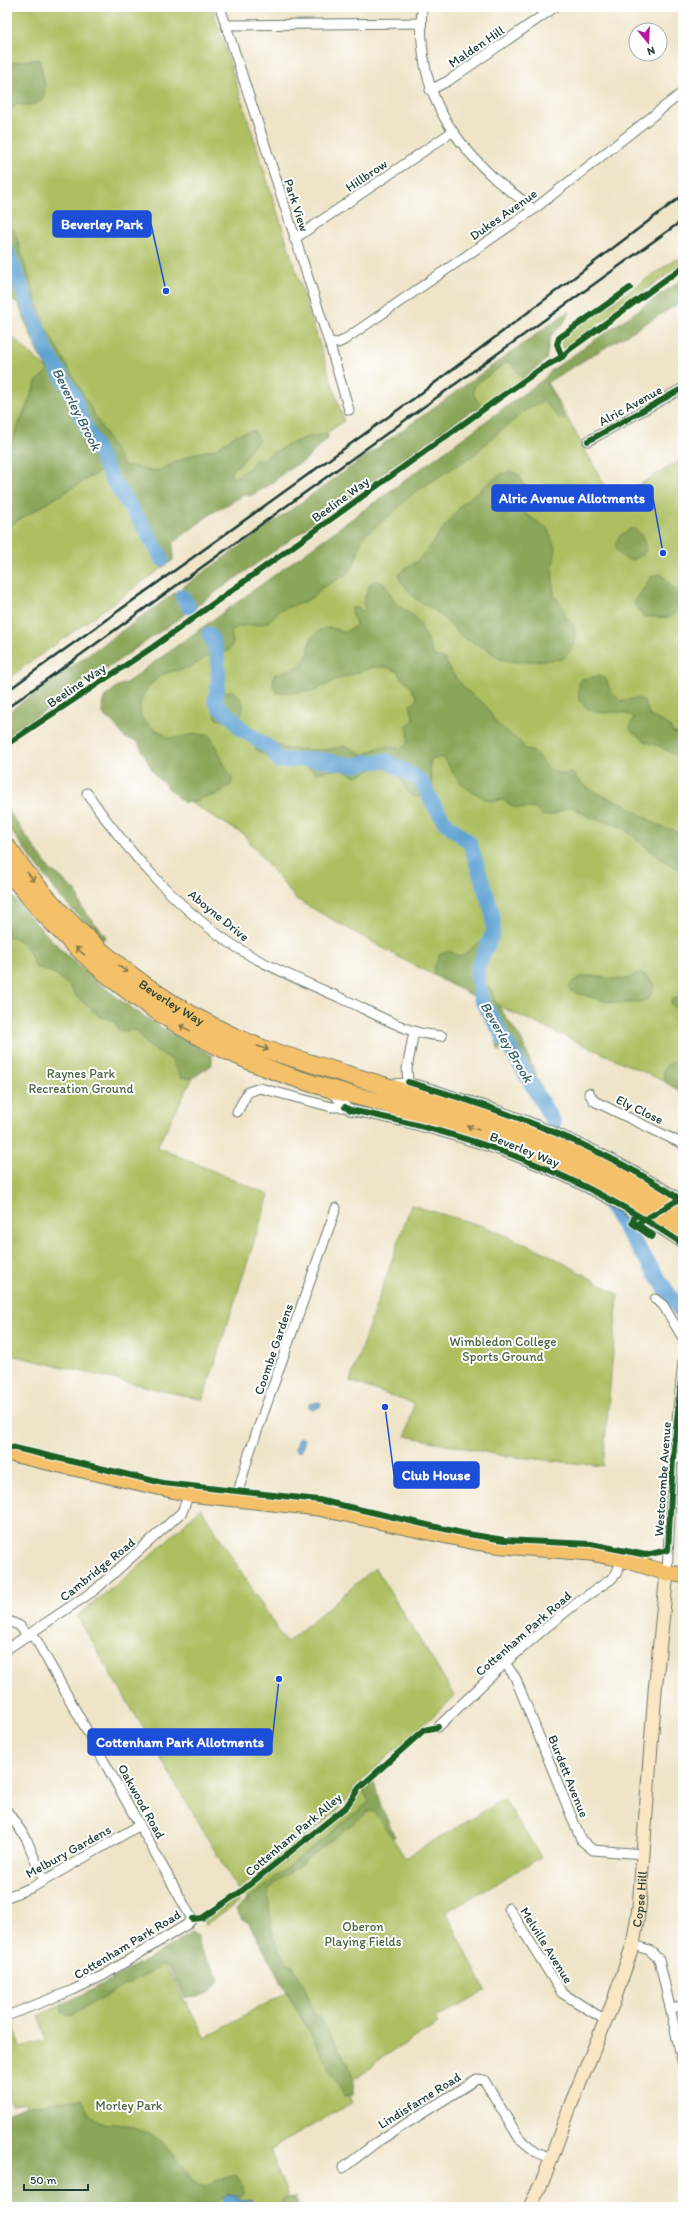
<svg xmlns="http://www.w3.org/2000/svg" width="690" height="2214" font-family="Itim,sans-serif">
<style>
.green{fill:#aebf62;stroke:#667e4b}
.forest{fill:#8aa658;stroke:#547246}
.water{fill:#5fa2d3;stroke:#3f7084}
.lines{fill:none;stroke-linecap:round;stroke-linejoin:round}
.river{stroke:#5fa2d3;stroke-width:15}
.street-casing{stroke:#687768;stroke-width:11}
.secondary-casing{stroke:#687768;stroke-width:15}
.primary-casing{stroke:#687768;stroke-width:17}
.highway-casing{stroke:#687768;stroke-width:19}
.street{stroke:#fff;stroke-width:9}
.secondary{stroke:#fbe6c4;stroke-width:13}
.primary{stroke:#f4c16b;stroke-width:15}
.highway{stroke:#f4c16b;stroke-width:17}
.rail{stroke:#1f3d34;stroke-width:2.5}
.cycleway-casing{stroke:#fff;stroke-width:8}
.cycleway{stroke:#1b5e20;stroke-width:6}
.oneway{stroke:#7f784d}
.labels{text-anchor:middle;stroke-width:4;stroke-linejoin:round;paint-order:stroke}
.street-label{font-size:13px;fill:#1f3d34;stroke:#fff}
.park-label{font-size:13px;fill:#4a6442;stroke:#fff}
.water-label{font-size:14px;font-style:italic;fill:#35606c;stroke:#fff}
.leader{fill:none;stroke:#1d4ed8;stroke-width:1.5}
.callout-dot{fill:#1d4ed8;stroke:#fff;stroke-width:1.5}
.callout{fill:#1d4ed8;stroke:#1d4ed8;stroke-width:1.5}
.callout-label{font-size:14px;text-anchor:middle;font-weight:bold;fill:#fff}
</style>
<rect width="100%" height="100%" fill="#fff"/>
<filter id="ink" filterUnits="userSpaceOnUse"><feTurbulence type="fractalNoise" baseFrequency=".025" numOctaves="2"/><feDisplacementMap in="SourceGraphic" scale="8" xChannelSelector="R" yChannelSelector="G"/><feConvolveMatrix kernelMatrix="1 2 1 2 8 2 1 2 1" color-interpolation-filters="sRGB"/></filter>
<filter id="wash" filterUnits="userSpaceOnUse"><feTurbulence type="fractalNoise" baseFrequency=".012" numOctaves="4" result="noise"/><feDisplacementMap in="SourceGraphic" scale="16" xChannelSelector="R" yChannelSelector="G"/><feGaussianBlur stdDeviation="0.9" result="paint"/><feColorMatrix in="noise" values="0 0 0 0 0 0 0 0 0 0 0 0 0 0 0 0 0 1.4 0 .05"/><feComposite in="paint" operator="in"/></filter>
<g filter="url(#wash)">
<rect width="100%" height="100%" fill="#efe4c8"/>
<g class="green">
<polygon points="7,7 212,7 344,421 165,545 42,326 7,212"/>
<polygon points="677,258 682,264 564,349 561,345 563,337"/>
<polygon points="7,334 17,341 48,370 37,381 7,453"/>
<path d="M 506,362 L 510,362 L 523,379 L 482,408 C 477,400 470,393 475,385 Z"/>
<polygon points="547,382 613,500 683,459 683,1090 459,988 406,961 296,899 243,834 177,795 116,691"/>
<polygon points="102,470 162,568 7,679 7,527"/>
<polygon points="7,922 198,1068 157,1147 269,1195 203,1400 7,1354"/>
<polygon points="411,1205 486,1227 546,1253 618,1294 603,1466 499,1455 406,1436 414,1404 350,1381"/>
<path d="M 201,1508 L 286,1643 L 375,1568 L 455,1696 L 355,1787 C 343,1810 323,1822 303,1839 L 299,1834 L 294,1837 L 298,1843 L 238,1890 L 77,1616 L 142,1564 Z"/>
<polygon points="362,1789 405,1858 504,1799 541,1857 446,1912 485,1990 435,2019 438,2024 378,2060 370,2069 346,2084 243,1894 350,1808"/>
<polygon points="237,1898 240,1901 206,1924 203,1919"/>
<polygon points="159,1955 206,2038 290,1990 353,2102 270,2150 289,2199 295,2196 299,2207 48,2207 25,2103 12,2105 7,2087 7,2026 14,2023 20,2047 46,2040 39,2015 81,1997"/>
</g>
<g class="forest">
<path d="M 39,59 C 45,82 55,111 16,104 L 7,115 L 7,63 Z"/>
<path d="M 7,192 C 8,201 8,212 10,220 C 13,231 19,240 20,250 L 45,327 L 123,465 L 136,467 L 149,471 L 159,470 L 196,453 L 215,449 L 236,435 L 254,430 L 259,440 L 248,452 L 244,460 L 231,471 L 231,477 L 234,478 L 250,468 L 256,458 L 262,459 C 279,449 309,432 328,435 L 327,439 L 304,461 L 287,470 L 269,485 L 250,496 L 244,495 L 212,513 L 173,543 L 173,560 L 162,568 L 102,470 L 7,527 L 7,453 L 37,381 L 48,370 L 38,353 L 18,303 L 7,299 Z"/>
<path d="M 683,279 L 683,301 L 546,383 L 565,419 L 559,418 L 544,401 L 527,409 L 489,440 L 476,453 L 412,494 L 388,517 L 363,536 L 354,565 L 347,574 L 321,588 L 316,595 L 304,602 L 280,610 L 268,622 L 258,625 L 239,626 L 231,631 L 233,643 L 228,651 C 223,653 216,653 210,655 C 204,657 199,663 192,666 C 184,670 174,670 166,673 C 151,680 134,700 142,718 C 146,728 162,730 168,738 L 175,738 L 194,734 L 210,735 L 228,772 L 232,777 L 231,785 L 216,795 L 203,797 L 199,800 L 184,803 L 155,775 L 137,741 L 125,738 L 113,722 L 105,717 L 102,711 L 105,697 L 118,686 L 126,683 L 544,379 L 552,370 Z"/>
<path d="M 569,311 L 564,323 L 550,337 L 546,360 L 523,379 L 510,362 L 506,362 L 475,385 C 470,393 477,400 482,408 L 470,412 L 174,622 L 7,737 L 7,713 Z"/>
<polygon points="510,471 520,476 525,488 523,509 526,514 547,528 556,549 552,569 554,596 561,604 566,617 574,625 576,638 572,648 563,659 516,662 500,659 486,648 465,639 436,611 415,598 400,580 399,574 407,567 419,560 463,503 498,476"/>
<path d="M 634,528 L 643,537 L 646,550 C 629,577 595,541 634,528 Z"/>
<path d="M 661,574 L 680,595 L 683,603 C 671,625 666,615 644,617 L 634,603 L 652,576 Z"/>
<path d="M 377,580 L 384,583 L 397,605 L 415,617 L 420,624 L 434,656 L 445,659 L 450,670 L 465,689 L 486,706 L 496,723 L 521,743 L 524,749 C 548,752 541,779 572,773 L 583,785 L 605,797 L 624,803 L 629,808 L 665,829 L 674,830 L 683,839 L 683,871 L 661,859 L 622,827 L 589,817 L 573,807 C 559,809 561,815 543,816 C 536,804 528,810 517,808 C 512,807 508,803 504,800 C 485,802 490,801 475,793 C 457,784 455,773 443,757 L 431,760 C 427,773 435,782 432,792 C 399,811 408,770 388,767 C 376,765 367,773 356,776 L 339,769 L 316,773 L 300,762 C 294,763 289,765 284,766 C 281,767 262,752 256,750 L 253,740 L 255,735 L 259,735 L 270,743 L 288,749 L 324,750 L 347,746 L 364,755 L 382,746 C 403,749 412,751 407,725 L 414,720 L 410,705 L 415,703 L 417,698 L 409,684 L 401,678 L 397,671 L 386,667 L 374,667 L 335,680 L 315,691 L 277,693 L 273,686 L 274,675 L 300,666 L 309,653 C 307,641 315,629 328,628 C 333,627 339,631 344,633 L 357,625 L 351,613 L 352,608 L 358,608 L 364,611 L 365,608 L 363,604 C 364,596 369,592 370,584 Z"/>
<path d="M 599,676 L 606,679 L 610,690 L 621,701 C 644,699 641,693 650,716 L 669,725 L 673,733 L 683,734 L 683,759 L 659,746 L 646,742 L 629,729 L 634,718 C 616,703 596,725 579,699 L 579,682 L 582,679 Z"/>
<path d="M 232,691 C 242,698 245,703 242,714 C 233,721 228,723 217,719 L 213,711 L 212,698 L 220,693 Z"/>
<path d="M 7,809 L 51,871 C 62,875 67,886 76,891 L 81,906 L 87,914 L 106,936 L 105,939 L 100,938 L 62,899 L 18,840 L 7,826 Z"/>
<path d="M 7,890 C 45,936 86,977 136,1011 C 160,1028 187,1041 212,1056 L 212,1064 L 192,1079 L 181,1077 L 171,1059 L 147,1045 L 139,1033 L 133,1030 L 119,1031 L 113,1020 L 101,1017 L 77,997 L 69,985 L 54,973 L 35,967 L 29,951 L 21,941 L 7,935 Z"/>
<path d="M 481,942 L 487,944 L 489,947 L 483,968 L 483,983 L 491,989 L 495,1001 L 521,1039 L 556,1123 L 550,1120 L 512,1057 L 498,1050 L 495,1032 L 490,1021 L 480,1012 L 479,1001 C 466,989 447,986 434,974 L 434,968 L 440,954 L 450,951 L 459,956 C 469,954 472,945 481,942 Z"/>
<path d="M 637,973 L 646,975 L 654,985 L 650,998 C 624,1010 597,999 571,991 L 569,987 C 586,961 618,992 637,973 Z"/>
<polygon points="676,998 683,1000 683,1015 671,1004 672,999"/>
<path d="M 683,1054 L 683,1093 L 666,1083 C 657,1059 674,1068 683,1054 Z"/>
<polygon points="370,1781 374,1782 381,1806 395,1837 392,1837 374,1812 369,1811 275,1884 269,1890 268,1895 273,1937 286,1962 292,1964 305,1988 314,2014 322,2021 349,2065 354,2081 354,2095 345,2096 248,1922 242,1920 236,1909 369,1802 362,1788"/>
<path d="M 192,1932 L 198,1937 C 196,1955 215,1963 219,1981 C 213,1992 198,2000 185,1997 L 168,1967 L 161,1966 L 72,2014 L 67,2015 L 62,2012 L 62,2004 C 107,1984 150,1959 192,1932 Z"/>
<polygon points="81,2099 91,2116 101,2123 128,2125 148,2133 164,2143 197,2184 206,2186 222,2179 236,2175 244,2187 244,2193 240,2196 227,2194 217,2203 195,2205 195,2207 7,2207 7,2114 23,2107"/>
<polygon points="286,2197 292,2197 300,2207 282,2207 282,2200"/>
</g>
<g class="water">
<polygon points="319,1402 321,1403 320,1407 314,1409 309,1408 309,1404"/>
<polygon points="300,1437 304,1439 304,1443 300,1452 295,1450 297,1440"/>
<polygon points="228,2194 234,2195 242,2200 251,2199 252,2207 223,2207 224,2197"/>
</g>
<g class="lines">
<g class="river">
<polyline points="7,251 47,352 75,398 80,415 113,481 144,527 162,559"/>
<polyline points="182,596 189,607"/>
<path d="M 209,634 C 221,652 220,680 215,701 L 219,707 L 234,719 L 240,728 L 271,749 L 279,761 L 314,759 L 355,765 L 366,762 L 387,761 L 415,777 L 422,782 L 433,804 L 445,822 L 470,843 L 493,915 L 493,933 L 478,967 L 477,973 L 481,999 L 554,1123"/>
<polyline points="610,1206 683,1315"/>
</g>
</g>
</g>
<g filter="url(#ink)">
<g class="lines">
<g class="street-casing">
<g id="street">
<polyline points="220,7 329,342 349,410"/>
<path d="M 422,7 C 417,81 441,129 495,179 C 507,190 522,198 533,210"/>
<polyline points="226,25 421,23"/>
<polyline points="430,90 448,81 555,7"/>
<polyline points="294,239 452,132"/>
<polyline points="329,342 338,343 344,340 533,210 683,92"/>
<polyline points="588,441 683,388"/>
<path d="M 87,793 C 129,854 186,919 251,956 C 280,972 311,985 341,998 C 365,1009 388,1022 413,1031 C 422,1034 433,1035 442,1036"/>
<polyline points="408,1082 407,1069 414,1031"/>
<path d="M 389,1085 C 412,1079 434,1090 457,1097 C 537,1121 613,1154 683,1201"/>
<polyline points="589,1093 594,1101 683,1144"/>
<path d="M 332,1094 C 340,1098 342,1105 350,1110 C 476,1135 576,1172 683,1244"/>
<polyline points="237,1112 248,1092 260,1088 332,1107 345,1107"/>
<polyline points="655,1299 663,1305 683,1338"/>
<polyline points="673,1458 683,1459"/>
<polyline points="236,1499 249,1454 336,1208"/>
<polyline points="667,1573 673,1458 683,1362"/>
<polyline points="7,1620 20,1626 28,1637"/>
<polyline points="7,1649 95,1590 182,1512 189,1494"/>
<polyline points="505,1663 515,1677 581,1840 593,1850 643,1854"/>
<polyline points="438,1727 505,1663 544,1629 582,1599 610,1580 616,1574 622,1559"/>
<polyline points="7,1811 26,1838 44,1881"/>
<polyline points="7,1897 33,1887 140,1825"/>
<polyline points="509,1908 562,1993 605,2020"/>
<polyline points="633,1945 649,1950 659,1959 683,2065"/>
<polyline points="670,2008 683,2006"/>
<polyline points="7,2016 73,1990 104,1975 186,1925 192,1919 33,1634"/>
<polyline points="343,2168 377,2142 477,2079 484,2080 519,2138 536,2152 551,2158"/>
<polyline points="682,2207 683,2204"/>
</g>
</g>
<g class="secondary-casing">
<g id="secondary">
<path id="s1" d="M 530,2207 L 544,2178 L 571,2104 L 613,2003 L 633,1945 L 639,1908 L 655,1691 L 667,1573"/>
</g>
</g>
<g class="primary-casing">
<polyline id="primary" points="7,1453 189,1494 318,1508 475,1542 504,1546 590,1553 622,1559 667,1573 683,1575"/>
</g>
<g class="highway-casing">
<g id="highway">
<path id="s2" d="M 7,847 C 71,938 161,1009 264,1049 L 519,1127 L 614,1171 L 683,1214"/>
<path d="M 7,869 C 72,954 148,1017 247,1060 C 319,1091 398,1104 473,1128 C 545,1151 621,1187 683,1232"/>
</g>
</g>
<use href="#street" class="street"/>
<use href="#secondary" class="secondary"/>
<use href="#primary" class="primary"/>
<use href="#highway" class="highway"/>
<g class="rail">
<polyline points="7,691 420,394 683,195"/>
<path d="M 7,708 C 231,544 458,383 683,220"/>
</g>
<g class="cycleway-casing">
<g id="cycleway">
<polyline points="562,357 557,344 559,338 630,288"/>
<polyline points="588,441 683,388"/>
<polyline points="7,744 153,647 495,401 542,368 562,357 570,349 683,267"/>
<path d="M 408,1082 C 505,1110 599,1144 683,1201"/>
<path d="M 345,1107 L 350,1110 C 476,1135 576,1172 683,1244"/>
<polyline points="634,1218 632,1223 652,1237 653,1235 637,1224 683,1197"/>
<polyline points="7,1446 163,1483 319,1500 462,1533 504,1540 591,1544 646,1555 668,1550 673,1458 683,1362"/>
<polyline points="192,1919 202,1918 239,1893 346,1807 359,1788 424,1730 438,1727"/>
</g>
</g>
<use href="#cycleway" class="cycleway"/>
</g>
<defs><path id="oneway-shaft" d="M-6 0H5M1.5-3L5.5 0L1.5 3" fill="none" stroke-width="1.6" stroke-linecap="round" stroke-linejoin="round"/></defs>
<g class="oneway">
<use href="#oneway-shaft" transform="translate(31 877) rotate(51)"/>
<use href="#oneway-shaft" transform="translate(80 951) rotate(-138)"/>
<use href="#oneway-shaft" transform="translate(123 969) rotate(36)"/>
<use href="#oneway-shaft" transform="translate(185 1028) rotate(-151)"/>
<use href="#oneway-shaft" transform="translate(263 1048) rotate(20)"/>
<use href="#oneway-shaft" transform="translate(473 1128) rotate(-162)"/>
</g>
</g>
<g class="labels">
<g class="street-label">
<text transform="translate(476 46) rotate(-34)" y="5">Malden Hill</text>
<text transform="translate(366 175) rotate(-34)" y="5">Hillbrow</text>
<text transform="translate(297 205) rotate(72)" y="5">Park View</text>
<text transform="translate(503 214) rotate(-35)" y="5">Dukes Avenue</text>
<text transform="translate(630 405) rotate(-29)" y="5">Alric Avenue</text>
<text transform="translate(340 499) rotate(-36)" y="5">Beeline Way</text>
<text transform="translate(76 685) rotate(-34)" y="5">Beeline Way</text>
<text transform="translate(219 915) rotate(39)" y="5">Aboyne Drive</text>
<text dy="5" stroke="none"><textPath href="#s2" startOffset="228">Beverley Way</textPath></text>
<text transform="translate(640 1109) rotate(26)" y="5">Ely Close</text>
<text transform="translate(525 1149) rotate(22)" y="5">Beverley Way</text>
<text transform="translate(273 1349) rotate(-71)" y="5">Coombe Gardens</text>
<text transform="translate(662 1479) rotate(-86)" y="5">Westcoombe Avenue</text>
<text transform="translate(97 1569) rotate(-39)" y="5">Cambridge Road</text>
<text transform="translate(523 1633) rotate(-41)" y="5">Cottenham Park Road</text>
<text transform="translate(569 1776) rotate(68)" y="5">Burdett Avenue</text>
<text transform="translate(142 1801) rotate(61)" y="5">Oakwood Road</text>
<text transform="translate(293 1834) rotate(-40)" y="5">Cottenham Park Alley</text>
<text transform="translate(68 1851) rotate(-29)" y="5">Melbury Gardens</text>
<text dy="5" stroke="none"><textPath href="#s1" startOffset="328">Copse Hill</textPath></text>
<text transform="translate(127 1944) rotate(-31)" y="5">Cottenham Park Road</text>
<text transform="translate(547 1945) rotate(58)" y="5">Melville Avenue</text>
<text transform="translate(419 2100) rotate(-32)" y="5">Lindisfarne Road</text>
</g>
<g class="park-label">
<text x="81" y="1078">Raynes Park<tspan x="81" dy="15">Recreation Ground</tspan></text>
<text x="503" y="1346">Wimbledon College<tspan x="503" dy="15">Sports Ground</tspan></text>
<text x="363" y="1931">Oberon<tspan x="363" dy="15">Playing Fields</tspan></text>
<text x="129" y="2110">Morley Park</text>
</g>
<g class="water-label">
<text transform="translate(77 409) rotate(63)" y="5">Beverley Brook</text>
<text transform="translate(507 1042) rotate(60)" y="5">Beverley Brook</text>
</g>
</g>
<path class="leader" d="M166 291L151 224M663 553L653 498M385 1407L394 1475M279 1679L272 1742"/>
<g class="callout-dot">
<circle cx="166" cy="291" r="4"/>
<circle cx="663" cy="553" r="4"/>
<circle cx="385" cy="1407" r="4"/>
<circle cx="279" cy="1679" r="4"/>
</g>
<g class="callout">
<rect x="53" y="211" width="98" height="26" rx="4"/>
<rect x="492" y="485" width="161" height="26" rx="4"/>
<rect x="394" y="1462" width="85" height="26" rx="4"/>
<rect x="88" y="1729" width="184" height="26" rx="4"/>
</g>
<g class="callout-label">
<text x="102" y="229">Beverley Park</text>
<text x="572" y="503">Alric Avenue Allotments</text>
<text x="436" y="1480">Club House</text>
<text x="180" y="1747">Cottenham Park Allotments</text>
</g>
<rect width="690" height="2214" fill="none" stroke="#fff" stroke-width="24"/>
<g transform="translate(648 42) rotate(162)"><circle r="19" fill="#ffffff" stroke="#a5b1ae"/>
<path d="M0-3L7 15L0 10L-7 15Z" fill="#b5179e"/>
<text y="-6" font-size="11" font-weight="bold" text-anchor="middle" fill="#1f3d34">N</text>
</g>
<path d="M24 2184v6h64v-6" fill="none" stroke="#1f3d34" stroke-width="2"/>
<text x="30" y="2184" font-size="12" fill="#1f3d34" stroke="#ffffff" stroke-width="3" paint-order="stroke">50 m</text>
</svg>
